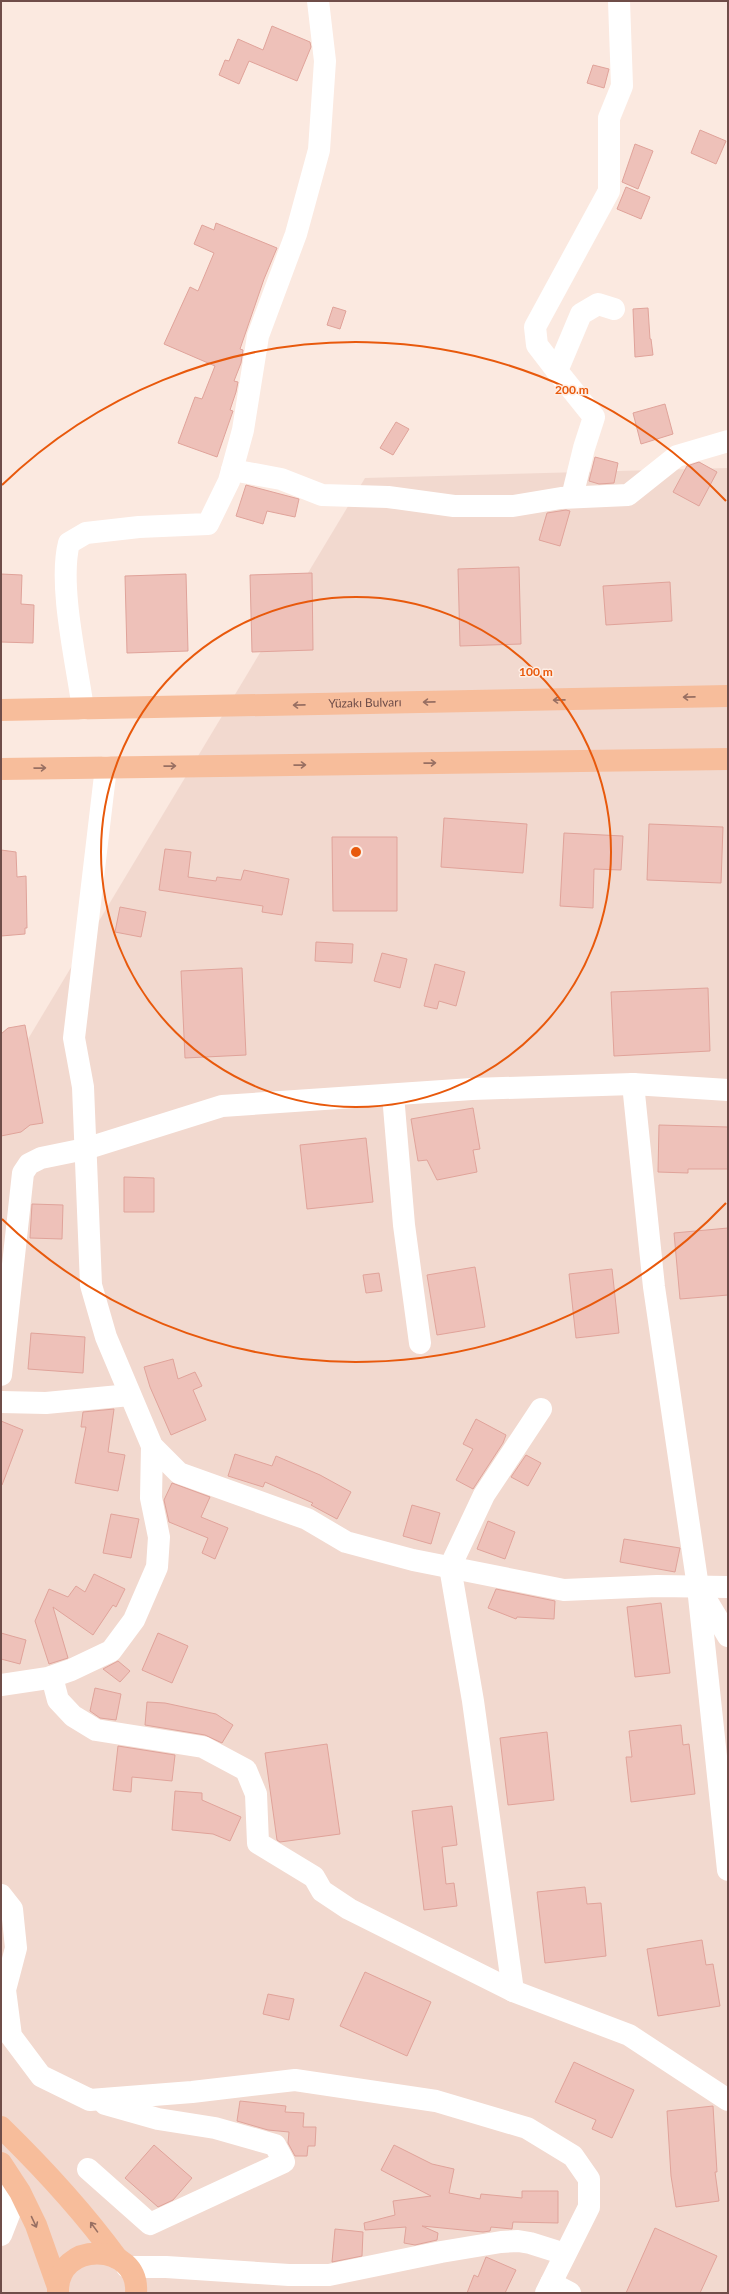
<svg xmlns="http://www.w3.org/2000/svg" width="729" height="2294" font-family="Lato,sans-serif">
<style>
.residential{fill:#f2d9cf}
.building{fill:#eec1b9;stroke:#e0a39a}
.lines{fill:none;stroke-linecap:round;stroke-linejoin:round}
.minor{stroke:#fff;stroke-width:22}
.major{stroke:#f7bd9b;stroke-width:22}
.oneway{stroke:#986f62}
.ring{fill:none;stroke:#e8590c;stroke-width:2}
.labels{text-anchor:middle;stroke-width:3;stroke-linejoin:round;paint-order:stroke}
.street-label{font-size:12px;fill:#6f4d49;stroke:#feeee5}
.centre{fill:#e8590c;stroke:#feeee5;stroke-width:2}
.ring-label{font-size:12px;text-anchor:middle;font-weight:bold;fill:#e8590c;stroke:#feeee5;stroke-width:3;stroke-linejoin:round;paint-order:stroke}
</style>
<rect width="100%" height="100%" fill="#fbe9e0"/>
<polygon class="residential" points="728,468 728,2293 1,2293 1,1084 365,478"/>
<g class="building">
<polygon points="272,26 310,42 311,47 297,81 249,61 239,84 219,75 225,60 229,61 238,39 263,50"/>
<polygon points="593,65 609,69 604,88 587,83"/>
<polygon points="700,130 726,141 716,164 691,153"/>
<polygon points="635,144 653,151 638,189 622,182"/>
<polygon points="626,187 650,197 641,219 617,209"/>
<polygon points="216,223 277,248 264,279 240,349 243,350 241,363 234,381 238,382 236,392 230,410 233,411 217,457 178,443 195,397 202,399 215,366 164,344 190,287 198,291 214,253 194,244 202,225 214,230"/>
<polygon points="333,307 346,311 340,329 327,325"/>
<polygon points="648,308 650,339 651,339 653,355 635,357 633,309"/>
<polygon points="665,404 673,434 641,444 633,413"/>
<polygon points="396,422 409,429 393,455 380,448"/>
<polygon points="595,457 618,463 614,483 599,484 589,481"/>
<polygon points="699,462 717,472 699,506 673,492 687,466"/>
<polygon points="246,485 299,499 295,517 267,511 263,524 236,516"/>
<polygon points="566,510 570,511 560,546 539,540 547,513"/>
<polygon points="519,567 521,644 460,646 458,569"/>
<polygon points="312,573 313,650 252,652 250,575"/>
<polygon points="1,574 22,575 21,604 34,605 33,643 1,642"/>
<polygon points="186,574 188,651 127,653 125,576"/>
<polygon points="670,582 672,621 606,625 603,586"/>
<polygon points="444,818 527,824 523,873 441,867"/>
<polygon points="649,824 723,827 721,883 647,880"/>
<polygon points="564,833 623,836 621,870 594,869 593,908 560,906"/>
<polygon points="332,837 397,837 397,911 333,911"/>
<polygon points="165,849 191,852 188,877 216,881 217,877 241,880 244,870 289,879 282,915 262,912 263,906 159,890"/>
<polygon points="1,850 16,852 17,877 26,876 27,928 25,928 25,934 1,936"/>
<polygon points="120,907 146,912 141,937 115,932"/>
<polygon points="316,942 353,944 352,963 315,961"/>
<polygon points="382,953 407,959 400,988 374,981"/>
<polygon points="435,964 465,972 456,1006 439,1001 437,1009 424,1006"/>
<polygon points="242,968 246,1055 185,1058 181,971"/>
<polygon points="708,988 710,1051 614,1056 611,992"/>
<polygon points="25,1025 43,1123 30,1125 21,1132 1,1136 1,1034 8,1028"/>
<polygon points="473,1108 480,1149 473,1150 477,1172 437,1180 427,1160 418,1161 411,1119"/>
<polygon points="659,1125 728,1127 728,1169 688,1169 688,1173 658,1172"/>
<polygon points="366,1138 373,1202 307,1209 300,1145"/>
<polygon points="124,1177 154,1178 154,1212 124,1212"/>
<polygon points="32,1204 63,1205 62,1239 30,1238"/>
<polygon points="728,1228 728,1295 680,1299 674,1233"/>
<polygon points="475,1267 485,1327 437,1335 427,1275"/>
<polygon points="612,1269 619,1333 576,1338 569,1274"/>
<polygon points="379,1273 382,1291 366,1293 363,1275"/>
<polygon points="31,1333 85,1337 83,1373 28,1369"/>
<polygon points="173,1359 178,1379 195,1372 202,1386 193,1390 206,1420 171,1435 150,1387 144,1367"/>
<polygon points="114,1409 108,1452 125,1455 118,1491 75,1483 86,1427 81,1427 83,1412"/>
<polygon points="476,1419 506,1435 503,1443 473,1489 456,1480 473,1449 463,1444"/>
<polygon points="1,1421 23,1430 2,1485 1,1485"/>
<polygon points="235,1454 272,1466 276,1456 320,1475 351,1492 337,1519 311,1505 313,1503 265,1482 263,1487 228,1476"/>
<polygon points="526,1455 541,1463 528,1486 511,1477"/>
<polygon points="172,1483 210,1497 201,1517 228,1528 215,1559 202,1553 208,1538 169,1522 164,1500"/>
<polygon points="412,1505 440,1513 431,1544 403,1536"/>
<polygon points="111,1514 139,1519 131,1558 103,1553"/>
<polygon points="488,1521 515,1532 505,1559 477,1549"/>
<polygon points="624,1539 680,1548 675,1572 620,1562"/>
<polygon points="94,1574 125,1589 116,1607 113,1605 93,1635 53,1607 68,1658 49,1664 35,1621 49,1589 68,1597 76,1586 85,1592"/>
<polygon points="496,1589 555,1601 554,1619 517,1617 516,1619 488,1608"/>
<polygon points="661,1603 670,1673 635,1677 627,1607"/>
<polygon points="1,1633 26,1640 20,1664 1,1659"/>
<polygon points="158,1633 188,1646 172,1683 142,1670"/>
<polygon points="118,1661 130,1671 120,1682 103,1669"/>
<polygon points="95,1688 121,1694 116,1720 100,1718 90,1711"/>
<polygon points="147,1702 165,1703 216,1714 233,1725 222,1743 205,1735 145,1725"/>
<polygon points="681,1725 683,1745 689,1744 695,1794 631,1802 626,1757 632,1757 629,1731"/>
<polygon points="547,1732 554,1800 508,1805 500,1738"/>
<polygon points="327,1744 340,1834 280,1842 277,1840 265,1753"/>
<polygon points="118,1746 175,1755 172,1781 132,1777 131,1792 113,1790"/>
<polygon points="175,1791 202,1793 202,1800 241,1817 230,1841 213,1834 172,1830"/>
<polygon points="452,1806 457,1845 442,1847 446,1884 454,1883 457,1906 424,1910 412,1811"/>
<polygon points="585,1887 587,1904 601,1903 606,1956 545,1963 537,1892"/>
<polygon points="702,1940 706,1965 713,1964 720,2006 658,2016 647,1949"/>
<polygon points="365,1972 431,2002 407,2056 340,2026"/>
<polygon points="268,1994 294,1999 289,2020 263,2014"/>
<polygon points="574,2062 634,2090 612,2138 592,2129 596,2120 555,2102"/>
<polygon points="240,2101 286,2106 285,2112 304,2113 303,2127 316,2127 315,2146 308,2146 307,2156 295,2156 288,2143 289,2132 268,2130 237,2121"/>
<polygon points="713,2106 717,2172 715,2172 719,2201 676,2207 671,2176 667,2111"/>
<polygon points="154,2145 192,2178 173,2200 158,2207 125,2178"/>
<polygon points="394,2145 432,2164 454,2169 449,2193 480,2199 481,2194 522,2198 522,2191 558,2191 558,2223 513,2222 512,2229 491,2227 490,2231 483,2232 422,2226 438,2233 437,2240 415,2245 404,2243 406,2227 365,2230 364,2223 395,2215 393,2201 431,2196 381,2170"/>
<polygon points="655,2228 717,2256 700,2293 626,2293"/>
<polygon points="335,2229 363,2232 362,2256 332,2262"/>
<polygon points="486,2257 516,2270 505,2293 467,2293 474,2275 478,2277"/>
</g>
<g class="lines">
<g class="minor">
<polyline points="557,371 537,345 535,327 609,191 609,118 622,86 619,1"/>
<polyline points="232,470 281,479 322,495 388,497 454,506 513,506 561,498 628,495 677,456 728,441"/>
<polyline points="572,497 584,448 594,417 557,371 581,314 598,304 614,309"/>
<path d="M 83,709 C 77,664 58,585 69,543 L 86,533 L 139,527 L 208,524 L 229,481 L 243,430 L 258,336 L 296,234 L 319,150 L 325,61 L 318,1"/>
<polyline points="106,767 74,1038 83,1087 91,1285 106,1337 152,1446 179,1473 307,1519 346,1542 413,1560 564,1590 657,1586 728,1587"/>
<polyline points="633,1084 654,1287 698,1587 728,1870"/>
<polyline points="393,1095 404,1225 420,1343"/>
<polyline points="1,1375 23,1173 29,1164 41,1158 85,1149 222,1106 472,1089 633,1084 728,1090"/>
<polyline points="1,1402 46,1403 130,1395"/>
<polyline points="702,1593 728,1636"/>
<polyline points="52,1677 58,1700 73,1716 96,1730 203,1747 246,1770 256,1794 258,1843 314,1877 322,1891 349,1909 513,1991 629,2035 728,2100"/>
<polyline points="1,1685 48,1678 71,1670 111,1651 134,1620 157,1567 159,1537 151,1498 152,1446"/>
<polyline points="1,1895 12,1909 16,1948 5,1990 11,2036 41,2076 90,2100 192,2092 295,2080 436,2101 527,2128 573,2156 589,2179 589,2207 546,2293"/>
<polyline points="513,1991 473,1701 450,1567 484,1495 541,1409"/>
<polyline points="88,2169 150,2224 284,2162 275,2145 215,2128 158,2119 105,2104"/>
<polyline points="1,2235 10,2212 13,2182"/>
<polyline points="127,2267 166,2267 289,2275 329,2275 441,2252 501,2242 518,2241 530,2243 565,2254"/>
<polyline points="551,2283 570,2293"/>
</g>
<g class="major">
<path id="s1" d="M 1,710 L 728,696"/>
<polyline points="1,769 728,759"/>
<path d="M 1,2127 C 43,2168 82,2210 117,2258"/>
<polyline points="1,2163 20,2192 36,2225 58,2287"/>
<path d="M 58,2293 C 56,2239 140,2242 136,2293"/>
</g>
</g>
<defs><path id="oneway-shaft" d="M-6 0H5M1.5-3L5.5 0L1.5 3" fill="none" stroke-width="1.6" stroke-linecap="round" stroke-linejoin="round"/></defs>
<g class="oneway">
<use href="#oneway-shaft" transform="translate(689 697) rotate(179)"/>
<use href="#oneway-shaft" transform="translate(559 700) rotate(179)"/>
<use href="#oneway-shaft" transform="translate(429 702) rotate(179)"/>
<use href="#oneway-shaft" transform="translate(299 705) rotate(179)"/>
<use href="#oneway-shaft" transform="translate(430 763) rotate(-1)"/>
<use href="#oneway-shaft" transform="translate(300 765) rotate(-1)"/>
<use href="#oneway-shaft" transform="translate(170 766) rotate(-1)"/>
<use href="#oneway-shaft" transform="translate(40 768) rotate(-1)"/>
<use href="#oneway-shaft" transform="translate(34 2222) rotate(65)"/>
<use href="#oneway-shaft" transform="translate(94 2227) rotate(-126)"/>
</g>
<g class="ring">
<circle cx="356" cy="852" r="255"/>
<path d="M726 1203A510 510 0 0 1 2 1219M2 485A510 510 0 0 1 726 501"/>
</g>
<g class="labels">
<g class="street-label">
<text dy="4" stroke="none"><textPath href="#s1" startOffset="364">Yüzakı Bulvarı</textPath></text>
</g>
</g>
<circle cx="356" cy="852" r="6" class="centre"/>
<g class="ring-label">
<text x="572" y="394">200 m</text>
<text x="536" y="676">100 m</text>
</g>
<rect width="729" height="2294" fill="none" stroke="#6f4d49" stroke-width="4"/>
</svg>
